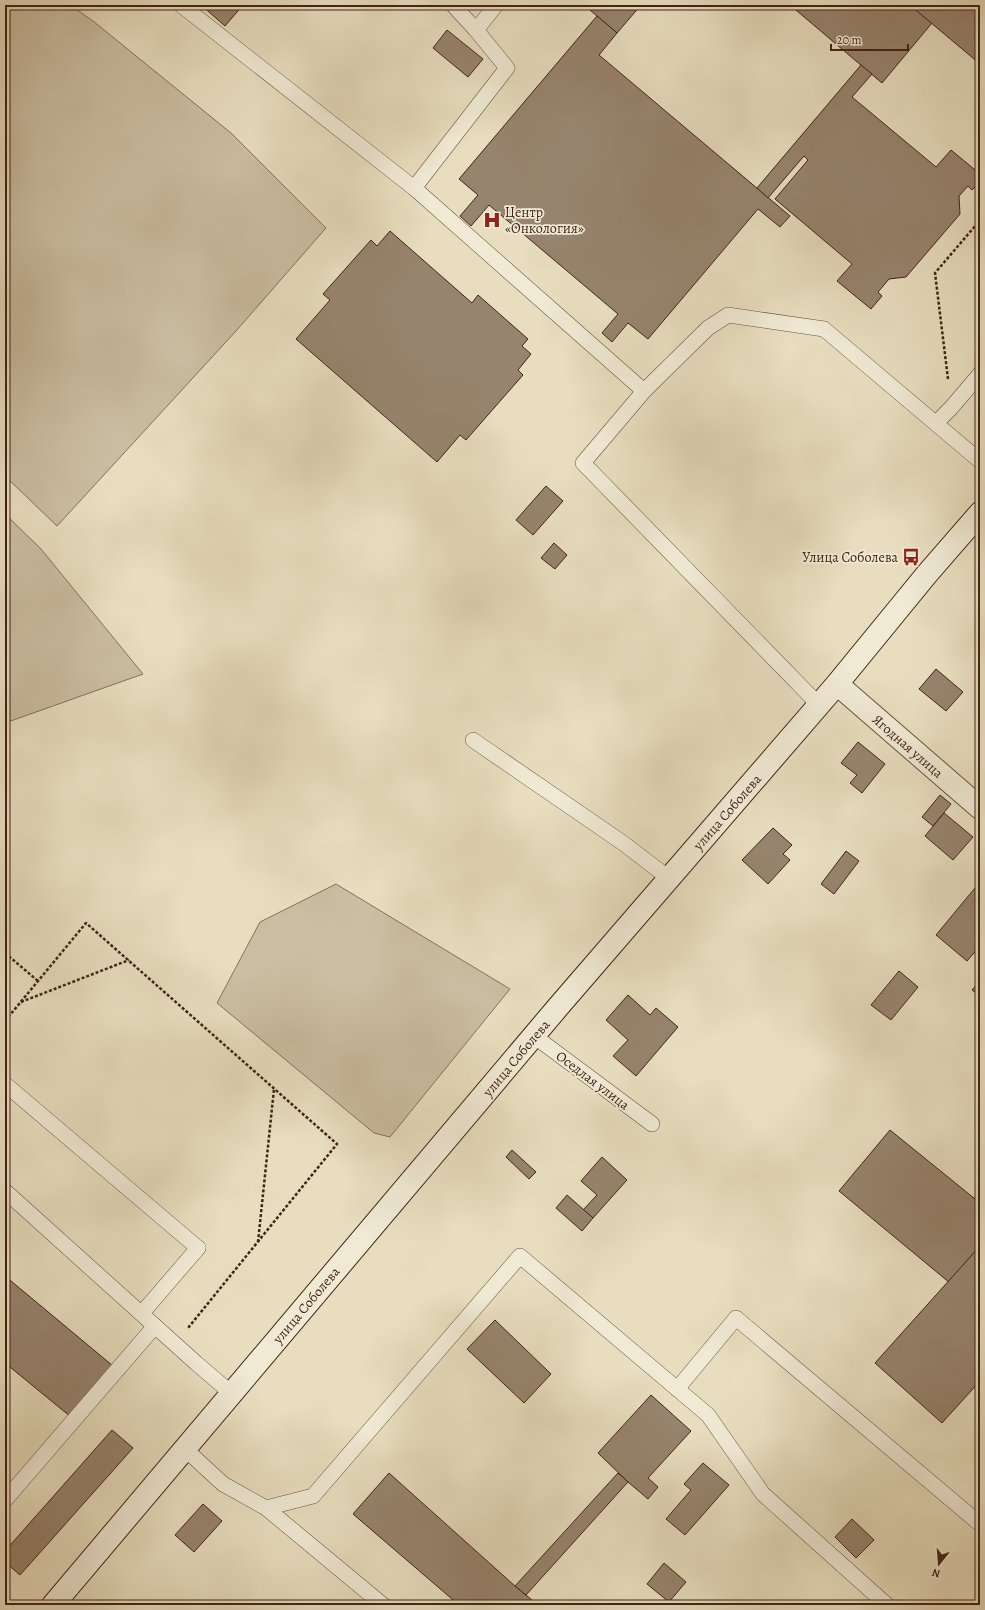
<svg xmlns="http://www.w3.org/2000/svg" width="985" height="1610" font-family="Alegreya,serif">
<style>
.green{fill:#cbbea2;stroke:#86705c}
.building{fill:#97846e;stroke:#402316}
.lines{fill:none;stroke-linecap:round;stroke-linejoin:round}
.lane-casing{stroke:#6a5240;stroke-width:16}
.street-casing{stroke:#6a5240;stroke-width:24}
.secondary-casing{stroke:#402316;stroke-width:24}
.path{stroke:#402316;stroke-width:2.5;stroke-dasharray:3 2;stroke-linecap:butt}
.lane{stroke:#f0ead5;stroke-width:15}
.street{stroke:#f0ead5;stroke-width:22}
.secondary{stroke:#f0ead5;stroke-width:22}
.labels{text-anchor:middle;stroke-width:3.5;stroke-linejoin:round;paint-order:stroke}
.poi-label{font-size:14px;fill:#402316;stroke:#f0ead5;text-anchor:start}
.street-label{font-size:14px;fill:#402316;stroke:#f0ead5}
</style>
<rect width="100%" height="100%" fill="#e8debf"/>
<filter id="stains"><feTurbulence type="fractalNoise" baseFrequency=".005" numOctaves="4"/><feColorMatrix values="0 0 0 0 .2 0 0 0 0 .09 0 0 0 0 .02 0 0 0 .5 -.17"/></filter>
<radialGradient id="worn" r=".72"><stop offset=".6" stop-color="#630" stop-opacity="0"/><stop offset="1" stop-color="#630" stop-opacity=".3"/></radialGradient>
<g class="green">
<polygon points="5,5 70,5 93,21 231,133 326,228 236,331 57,526 5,476"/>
<polygon points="5,514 41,549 143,674 5,723"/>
<polygon points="336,884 510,989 390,1137 374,1133 217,1003 260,922"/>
</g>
<g class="building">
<polygon points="201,5 243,5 225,26"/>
<polygon points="584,5 641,5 617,33"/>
<polygon points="790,5 910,5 932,23 882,83"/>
<polygon points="911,5 980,5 980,64 911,6"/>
<polygon points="597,16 617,33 599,55 790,216 780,227 758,209 648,339 628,323 612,342 602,333 618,314 489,205 471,226 460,216 478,195 459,179"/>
<polygon points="447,30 483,59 468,77 433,48"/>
<polygon points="861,65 872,74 852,97 936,167 951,150 980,174 980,181 972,190 968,186 959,196 960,214 906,277 889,279 878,292 882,296 871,309 837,281 852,264 775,199 808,160 804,156 768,198 757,188"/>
<polygon points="390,231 472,303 478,295 528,339 522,346 531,354 518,370 523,375 466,440 460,435 437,462 296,339 330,300 323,294 371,240 377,246"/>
<polygon points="546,486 563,501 533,535 516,520"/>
<polygon points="554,543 567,555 555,569 541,558"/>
<polygon points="936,669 963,692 946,711 919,689"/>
<polygon points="858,742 885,764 862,793 850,783 857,775 841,763"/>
<polygon points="940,795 951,804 933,826 922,817"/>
<polygon points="944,813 973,837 953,860 925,836"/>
<polygon points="773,828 792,845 783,854 790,860 768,884 742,860"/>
<polygon points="846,851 859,861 834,894 821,884"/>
<polygon points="975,888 980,893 980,946 967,961 936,935"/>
<polygon points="899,971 918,987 891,1020 871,1005"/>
<polygon points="980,981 980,996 972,990"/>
<polygon points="628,995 650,1015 656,1008 678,1027 636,1076 613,1056 628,1040 606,1020"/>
<polygon points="890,1130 980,1203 980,1247 950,1283 839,1191"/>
<polygon points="512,1150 536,1172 529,1179 506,1157"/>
<polygon points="602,1157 627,1180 593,1218 583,1210 597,1195 581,1181"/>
<polygon points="567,1195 593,1218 582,1231 556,1208"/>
<polygon points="980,1246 980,1381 942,1423 875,1363"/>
<polygon points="5,1276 113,1366 71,1417 5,1363"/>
<polygon points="495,1320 551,1374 524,1403 467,1349"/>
<polygon points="651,1395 691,1431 648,1478 658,1487 648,1499 628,1482 598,1453"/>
<polygon points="112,1430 133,1448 20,1575 5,1562 5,1551"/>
<polygon points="703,1463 729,1485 685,1535 666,1519 691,1490 684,1484"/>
<polygon points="389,1473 515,1586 538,1605 459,1605 353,1514"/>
<polygon points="618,1473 628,1482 526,1595 515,1586"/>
<polygon points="203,1504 222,1521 194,1552 175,1535"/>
<polygon points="852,1519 874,1540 856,1558 835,1537"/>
<polygon points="664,1563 686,1582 669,1602 647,1584"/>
</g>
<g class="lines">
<g class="lane-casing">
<g id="lane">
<polyline points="181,5 414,188 644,391"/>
<polyline points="476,30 496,5"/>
<polyline points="414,188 507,68 476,30 453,5"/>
<polyline points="936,423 951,408 980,374"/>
<polyline points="819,705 583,463 644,391 708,328 728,315 824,329 980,461"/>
<polyline points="473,740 623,843 670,879"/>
<polyline points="534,1036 652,1124"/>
<polyline points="5,1084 198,1248"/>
<polyline points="5,1191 196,1363 231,1393"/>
<polyline points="142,1313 198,1248"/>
<polyline points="677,1389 736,1318 980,1524"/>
<polyline points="185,1449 223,1484 266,1508 313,1496 520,1256 708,1415 763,1494 887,1605"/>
<polyline points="5,1500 155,1326"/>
<polyline points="266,1508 383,1605"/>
</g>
</g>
<g class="street-casing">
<polyline id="street" points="837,684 980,808"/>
</g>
<g class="secondary-casing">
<polyline id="secondary" points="53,1605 558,1007 837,684 927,574 980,513"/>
</g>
<g class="path">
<polyline points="948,379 935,273 976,225 980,225"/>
<polyline points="5,953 38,981"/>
<polyline points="21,1002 129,960"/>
<polyline points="5,1021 86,923 337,1144 188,1328"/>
<polyline points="258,1242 274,1089"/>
</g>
<use href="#lane" class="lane"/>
<use href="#street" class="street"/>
<use href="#secondary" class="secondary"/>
</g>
<defs>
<g id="hospital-bare" transform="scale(1.38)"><path d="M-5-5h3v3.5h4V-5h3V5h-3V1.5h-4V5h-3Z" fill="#8f2418" stroke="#f0ead5" stroke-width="2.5" paint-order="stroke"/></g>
<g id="bus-bare" transform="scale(1.38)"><path d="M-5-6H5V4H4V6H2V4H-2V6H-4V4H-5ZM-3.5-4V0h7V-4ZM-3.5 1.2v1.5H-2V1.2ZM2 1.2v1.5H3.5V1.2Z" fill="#8f2418" stroke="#f0ead5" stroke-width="2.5" paint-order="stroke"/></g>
</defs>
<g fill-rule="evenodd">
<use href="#hospital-bare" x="492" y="220"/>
<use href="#bus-bare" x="911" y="557"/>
</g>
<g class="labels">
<g class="poi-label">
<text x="505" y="217">Центр<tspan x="505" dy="16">«Онкология»</tspan></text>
<text x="898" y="562" text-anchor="end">Улица Соболева</text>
</g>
<g class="street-label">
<text transform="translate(908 746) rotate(41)" y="5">Ягодная улица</text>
<text transform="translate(727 812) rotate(-49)" y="5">улица Соболева</text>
<text transform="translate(516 1058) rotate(-50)" y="5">улица Соболева</text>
<text transform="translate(593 1080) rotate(37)" y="5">Оседлая улица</text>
<text transform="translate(306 1305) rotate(-50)" y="5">улица Соболева</text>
</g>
</g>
<rect width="985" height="1610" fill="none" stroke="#e8debf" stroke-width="20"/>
<rect x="6" y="6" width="973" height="1598" fill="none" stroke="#402316" stroke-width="2"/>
<rect x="10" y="10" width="965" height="1590" fill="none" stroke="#402316"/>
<g transform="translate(939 1564) rotate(197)" stroke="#f0ead5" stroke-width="3" paint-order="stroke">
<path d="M0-3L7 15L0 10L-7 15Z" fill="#402316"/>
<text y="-6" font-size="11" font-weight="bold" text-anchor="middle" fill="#402316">N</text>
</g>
<path d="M831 44v6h77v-6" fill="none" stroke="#402316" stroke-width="2"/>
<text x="837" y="44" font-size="12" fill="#402316" stroke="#f0ead5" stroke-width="3" paint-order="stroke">20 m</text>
<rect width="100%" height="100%" filter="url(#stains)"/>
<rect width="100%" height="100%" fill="url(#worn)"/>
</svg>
